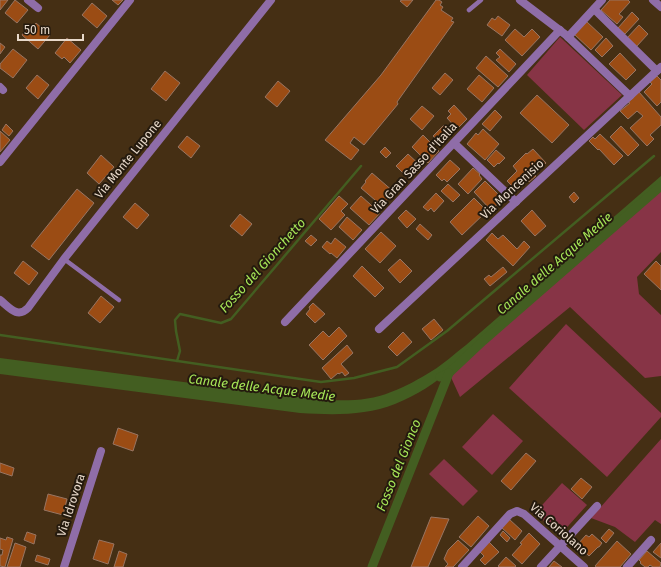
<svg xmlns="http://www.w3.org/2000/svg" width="661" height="567" font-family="'Fira Sans',sans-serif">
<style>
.green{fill:#873446}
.water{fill:#435e21}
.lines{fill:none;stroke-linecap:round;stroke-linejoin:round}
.stream{stroke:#435e21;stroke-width:2.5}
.canal{stroke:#435e21;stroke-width:9}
.building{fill:#9b4c14;stroke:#987562}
.service{stroke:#8f6da8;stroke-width:4.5}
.minor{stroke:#8f6da8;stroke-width:8}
.labels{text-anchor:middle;stroke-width:4;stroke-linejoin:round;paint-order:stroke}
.street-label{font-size:12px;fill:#e8d9ca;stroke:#241a0e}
.water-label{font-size:13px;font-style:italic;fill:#a6e657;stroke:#241a0e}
</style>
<rect width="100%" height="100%" fill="#452f14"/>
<g class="green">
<polygon points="560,37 622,95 584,130 527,75"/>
<polygon points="661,186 661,252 637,277 639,294 661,315 661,376 645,378 570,307 460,397 449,373 483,341"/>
<polygon points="566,324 661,413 661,417 607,477 509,388"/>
<polygon points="493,414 523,441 492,475 462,447"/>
<polygon points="661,439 661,524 655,520 635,542 615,527 591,518"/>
<polygon points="444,459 478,491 463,506 429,474"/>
<polygon points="562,483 587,505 560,535 535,513"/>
</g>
<path class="water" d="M 661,176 L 661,186 C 608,232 556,277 503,323 C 469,353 439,387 395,404 C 365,416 332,415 300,413 L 0,374 L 0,358 L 306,398 C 333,401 365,403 391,392 C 405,387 419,379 432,371 C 444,364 455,353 466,345 Z"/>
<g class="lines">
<g class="stream">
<polyline points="0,335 321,382 354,378 397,367 447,331 654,156"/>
<polyline points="177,361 180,351 176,331 175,320 180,314 221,323 231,319 361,166"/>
</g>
<g class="canal">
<polyline points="440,377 449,373 483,341 661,186"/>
<polyline points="372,567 449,373"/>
</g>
</g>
<g class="building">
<polygon points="0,0 8,0 0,10"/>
<polygon points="15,0 28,10 17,23 5,13"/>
<polygon points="112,0 123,0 118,5"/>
<polygon points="402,0 413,0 407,7 400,1"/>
<polygon points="436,0 439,0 442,2 440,5 443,7 441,10 453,18 451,21 454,22 397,102 398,104 364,145 354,137 350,143 359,150 351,160 325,140 381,75"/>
<polygon points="610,0 628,0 630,2 619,14 623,17 617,24 601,10"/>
<polygon points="92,3 107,16 97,28 82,15"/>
<polygon points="632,12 639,19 625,34 618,28"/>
<polygon points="498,16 510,25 502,36 487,25 492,18 495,20"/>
<polygon points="586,21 603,37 591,50 574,34"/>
<polygon points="36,23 50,35 38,49 22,35 29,25 32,28"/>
<polygon points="639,25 648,34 636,47 627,38"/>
<polygon points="515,29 524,37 532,29 540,37 522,56 505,40"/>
<polygon points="67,38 81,50 70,63 64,57 62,59 55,53"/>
<polygon points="606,38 613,46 602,57 595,50"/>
<polygon points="0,43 5,47 0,54"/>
<polygon points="13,49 27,60 13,78 0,68 0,64"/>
<polygon points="500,49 516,64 509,72 496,60 500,57 496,53"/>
<polygon points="620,53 636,70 626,80 609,64"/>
<polygon points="486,56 508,76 498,87 476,68"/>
<polygon points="165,71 180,83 166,101 151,89"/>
<polygon points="445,73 453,80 440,95 432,88"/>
<polygon points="37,75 49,85 38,99 26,88"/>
<polygon points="479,75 494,88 482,102 467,89"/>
<polygon points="657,76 661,80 661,102 657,106 644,92 652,84 650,82"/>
<polygon points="278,81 290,91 277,107 265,97"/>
<polygon points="639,92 661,117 661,125 650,135 654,139 647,146 630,128 643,116 637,111 628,119 620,111 630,103 628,102"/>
<polygon points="537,95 569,125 552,143 520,113"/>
<polygon points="454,105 467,119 457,129 447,118 451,114 448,111"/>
<polygon points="422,106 434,116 422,130 410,119"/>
<polygon points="495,110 502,117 490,131 482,124"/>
<polygon points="6,124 13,131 9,136 2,130"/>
<polygon points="444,125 453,133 442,144 433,136"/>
<polygon points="621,126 639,145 628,156 610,137"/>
<polygon points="483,129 499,144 485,160 467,144 476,133 478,135"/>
<polygon points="0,131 10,140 0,152"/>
<polygon points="600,134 623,156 614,165 599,149 598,150 589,141 593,137 595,139"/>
<polygon points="423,135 439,151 428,163 412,147"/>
<polygon points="187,136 200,146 191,158 178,147"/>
<polygon points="385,147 391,153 386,158 380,152"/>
<polygon points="533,149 546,163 534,174 536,176 529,182 528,181 517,191 507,181 517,171 513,166 526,153 527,154"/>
<polygon points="496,150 505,158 499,164 498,163 494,167 487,160"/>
<polygon points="408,154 422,167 413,176 412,174 408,178 396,166"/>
<polygon points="101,155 114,167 99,184 87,173"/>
<polygon points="450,160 460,169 447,182 444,179 442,181 436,175"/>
<polygon points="473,168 480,174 479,175 482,179 468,194 458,184"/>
<polygon points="372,173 394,192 382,206 361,188 366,182 365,181"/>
<polygon points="485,181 503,199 491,210 474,192"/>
<polygon points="448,184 460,195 453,202 441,191"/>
<polygon points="77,189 94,203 49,260 31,246"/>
<polygon points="574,192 579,198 574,203 569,197"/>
<polygon points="436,193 444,201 434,212 431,208 428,211 423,207"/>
<polygon points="339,196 348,204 341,211 345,215 331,230 319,219"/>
<polygon points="361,196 380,213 369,225 350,208"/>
<polygon points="474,198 487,211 462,235 450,222"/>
<polygon points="135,203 149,215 137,229 123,217"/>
<polygon points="406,210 416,219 407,228 398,218"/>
<polygon points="532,210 546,226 535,236 521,221"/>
<polygon points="240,214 252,224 242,236 230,226"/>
<polygon points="347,217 362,230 353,240 339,227"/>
<polygon points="420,224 432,235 428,240 416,229"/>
<polygon points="381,232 396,246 380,263 365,249"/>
<polygon points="492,233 498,239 503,235 517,249 524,241 530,247 513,266 486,240"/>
<polygon points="311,235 317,240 311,246 305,241"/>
<polygon points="335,238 346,247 337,258 331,253 330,254 322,247 327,241 331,244"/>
<polygon points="400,259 412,271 400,283 388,270"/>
<polygon points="23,261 38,273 29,285 14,273"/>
<polygon points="656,261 661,266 661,290 644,274"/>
<polygon points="362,266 384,288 375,297 353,276"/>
<polygon points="503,267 507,272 490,286 484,279 489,275 491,277"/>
<polygon points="101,296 114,307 100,323 88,313"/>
<polygon points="313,303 325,314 315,323 306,314 310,309 309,307"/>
<polygon points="434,319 443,330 431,340 422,329"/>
<polygon points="339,327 347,336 323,360 309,345 323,331 329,337"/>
<polygon points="403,332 412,342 397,356 388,347"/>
<polygon points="347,345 353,353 341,364 349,373 345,376 342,372 339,374 338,373 331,379 322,368"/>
<polygon points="118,428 138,435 133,451 113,444"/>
<polygon points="526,453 536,461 511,490 501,481"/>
<polygon points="0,463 14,468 12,476 0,472"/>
<polygon points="581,478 592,487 582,499 571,489"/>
<polygon points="48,494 67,499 63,515 44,510"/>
<polygon points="478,516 489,526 471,547 459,537"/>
<polygon points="431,517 449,519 428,567 411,567"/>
<polygon points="509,519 522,531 515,540 501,527"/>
<polygon points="609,529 614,533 606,543 601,538"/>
<polygon points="503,531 510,538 507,542 500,535"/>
<polygon points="27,532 36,535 34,544 24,540"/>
<polygon points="529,533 540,544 522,564 512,555 522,544 520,543"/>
<polygon points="592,534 602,543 599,547 598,547 589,556 577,545 586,535 589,537"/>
<polygon points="7,537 13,539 5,567 0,566 0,555 2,555 3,550 0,549 0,538 6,540"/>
<polygon points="99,540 114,544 108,564 93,559"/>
<polygon points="458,540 469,550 453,567 445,567 448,564 444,559 448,550"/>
<polygon points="617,541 631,554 620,567 596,567 595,566"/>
<polygon points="489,542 499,552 485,565 480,560 484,556 479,551"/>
<polygon points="15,543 26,547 20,567 7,567"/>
<polygon points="661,543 661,558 653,552"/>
<polygon points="119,551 127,554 123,567 114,567"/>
<polygon points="647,551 661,563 660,567 653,567 650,565 648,567 645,567 640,563 641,562 639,560"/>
<polygon points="37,555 50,559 48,565 35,561"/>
<polygon points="506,557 516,566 515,567 499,567 498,566"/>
<polygon points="554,561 562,567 549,567"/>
</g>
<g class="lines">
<g class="service">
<polyline points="469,10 481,0"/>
<polyline points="64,259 119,300"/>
</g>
<g class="minor">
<polyline points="28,0 38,8"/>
<polyline points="520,0 566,35 630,96"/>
<polyline points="653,0 661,7"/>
<polyline points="594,9 657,71"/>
<polyline points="568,37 602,0"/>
<polyline points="0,87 3,90"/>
<polyline points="454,143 516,202"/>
<polyline points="0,162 130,0"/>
<path d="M 0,300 C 9,307 17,319 28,308 L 64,259 L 271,0"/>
<polyline points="285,322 560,30"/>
<polyline points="379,329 661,67"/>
<polyline points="64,567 101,451"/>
<polyline points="462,567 510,514 517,511 524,514 584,567"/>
<polyline points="541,567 597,506"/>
<polyline points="627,567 651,540"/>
</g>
</g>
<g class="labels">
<g class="street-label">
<text transform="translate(128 159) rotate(-51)" y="4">Via Monte Lupone</text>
<text transform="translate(414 168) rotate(-47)" y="4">Via Gran Sasso d'Italia</text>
<text transform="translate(512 189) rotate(-43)" y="4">Via Moncenisio</text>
<text transform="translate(71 505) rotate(-72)" y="4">Via Idrovora</text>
<text transform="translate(559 529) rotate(41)" y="4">Via Coriolano</text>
</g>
<g class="water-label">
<text transform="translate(554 263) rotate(-41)" y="5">Canale delle Acque Medie</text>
<text transform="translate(262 265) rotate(-48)" y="5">Fosso del Gionchetto</text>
<text transform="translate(262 387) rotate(7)" y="5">Canale delle Acque Medie</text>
<text transform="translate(398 465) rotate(-68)" y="5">Fosso del Gionco</text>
</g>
</g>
<path d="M18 34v6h65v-6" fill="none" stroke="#e8d9ca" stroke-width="2"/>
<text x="24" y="34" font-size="12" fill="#e8d9ca" stroke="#241a0e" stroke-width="3" paint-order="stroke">50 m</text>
</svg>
